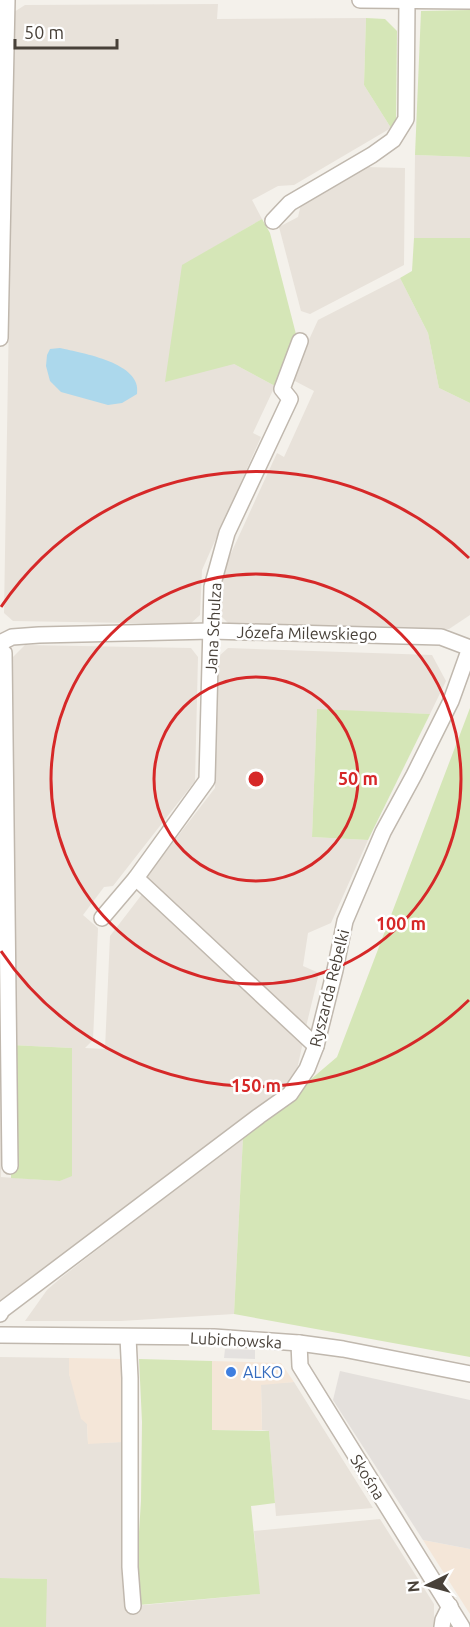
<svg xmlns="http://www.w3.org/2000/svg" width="470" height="1627" font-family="Ubuntu,sans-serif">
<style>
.residential{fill:#e8e2da}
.commercial{fill:#f4e6d8}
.industrial{fill:#e4e0dc}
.green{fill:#d5e6b7}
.parking{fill:#e4e1df}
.water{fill:#acd8ec}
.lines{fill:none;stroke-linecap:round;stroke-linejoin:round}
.minor-casing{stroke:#c0b8ae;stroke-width:18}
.minor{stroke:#fff;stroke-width:15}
.ring{fill:none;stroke:#d62828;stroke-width:3}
.shop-dot{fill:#3f7fe0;stroke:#fff;stroke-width:2}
.labels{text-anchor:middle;stroke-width:5;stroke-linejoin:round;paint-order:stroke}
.street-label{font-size:16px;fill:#484139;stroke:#fff}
.shop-label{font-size:16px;fill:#366cbe;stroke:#fff;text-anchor:start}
.centre{fill:#d62828;stroke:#fff;stroke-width:3}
.ring-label{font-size:18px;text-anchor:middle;font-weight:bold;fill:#d62828;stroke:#fff;stroke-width:5;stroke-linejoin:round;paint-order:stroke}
</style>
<rect width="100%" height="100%" fill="#f4f1eb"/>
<g class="residential">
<polygon points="218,4 217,19 366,18 364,85 391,128 294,185 278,186 252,200 262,219 182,266 234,364 275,386 253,433 261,437 202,570 200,615 190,624 13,621 4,613 14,12 25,5"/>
<polygon points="415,155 470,157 470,238 414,238"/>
<polygon points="365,167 405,168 404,265 310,314 301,311 279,227 298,217 301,204"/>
<polygon points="400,278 428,333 439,388 470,403 470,615 449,629 229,624 221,616 221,575 277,453 284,457 314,391 291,379 318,320"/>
<polygon points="25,645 191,648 198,657 195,781 113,886 104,887 83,915 98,928 93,1040 85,1048 105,1049 110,936 143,893 303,1042 296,1074 281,1092 0,1308 0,865 3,1044 1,1177 60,1181 72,1175 72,1048 11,1045 8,662"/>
<polygon points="228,648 432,655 446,681 430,714 317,710 312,837 368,840 331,923 308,933 303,966 319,973 305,1031 144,880 215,788 219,656"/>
<polygon points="243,1137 234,1314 121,1321 25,1321 47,1290 62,1277"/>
<polygon points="0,1357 69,1358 69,1374 87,1424 88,1443 122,1442 124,1607 259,1594 254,1531 380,1519 434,1604 434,1627 46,1627 46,1579 0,1578"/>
<polygon points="294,1382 373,1508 276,1516 269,1431 262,1430 261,1384"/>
</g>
<g class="commercial">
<polygon points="69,1358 122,1359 122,1442 88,1444 87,1424 81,1419 69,1374"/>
<polygon points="212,1361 281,1363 294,1382 261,1385 262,1430 212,1430"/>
<polygon points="423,1540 470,1549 470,1614 468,1611"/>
</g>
<polygon class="industrial" points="340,1371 470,1400 470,1549 423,1540 333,1400"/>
<g class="green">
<polygon points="470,10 470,157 415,155 421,11"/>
<polygon points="366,18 385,19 397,31 396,126 391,128 364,85"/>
<polygon points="262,219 270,233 297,338 275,386 234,364 165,382 182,265"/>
<polygon points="414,238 470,238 470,403 439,388 428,333 400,278 412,271"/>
<polygon points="470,708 470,1357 234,1314 243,1137 337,1057"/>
<polygon points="317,709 430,714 368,840 312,837"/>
<polygon points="11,1045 72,1048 72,1176 60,1181 11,1178"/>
<polygon points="139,1359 212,1361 212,1430 269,1431 275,1503 251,1506 260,1594 139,1605 137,1563 141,1501 142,1422"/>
<polygon points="0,1578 47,1579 46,1627 0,1627"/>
</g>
<polygon class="parking" points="225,1349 255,1350 255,1359 224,1358"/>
<path class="water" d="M 60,348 C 82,353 143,363 137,394 L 122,403 L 108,405 L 61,392 L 50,381 L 46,366 L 47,355 L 50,349 Z"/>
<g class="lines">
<g class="minor-casing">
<g id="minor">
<polyline points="360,0 470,1"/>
<polyline points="273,221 290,203 372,155 393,140 406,119 407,1"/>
<polyline points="0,338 7,0"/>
<polyline points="300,341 282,389 290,399 227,533 212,587 207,780 136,878 316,1046"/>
<polyline points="0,643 12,637 39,635 211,631 441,637 470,648"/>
<polyline points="0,650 4,653 10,1166"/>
<polyline points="102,918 136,878"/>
<polyline points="0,1314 2,1310 259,1116 290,1094 307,1069 316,1046 335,970 345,921 383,832 414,775 451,701 470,648"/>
<polyline points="0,1335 214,1337 299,1343 343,1349 470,1374"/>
<polyline points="128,1337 130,1378 130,1567 133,1606"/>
<polyline points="299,1343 300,1366 462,1627"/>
<polyline points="442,1627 443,1620 450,1606"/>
</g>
</g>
<use href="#minor" class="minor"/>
</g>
<g class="ring">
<circle cx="256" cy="779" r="102"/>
<circle cx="256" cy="779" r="205"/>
<path d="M469 1000A307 307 0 0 1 1 951M1 607A307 307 0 0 1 469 558"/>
</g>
<circle class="shop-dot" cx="231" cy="1372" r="6"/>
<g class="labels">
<g class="street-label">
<text transform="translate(213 628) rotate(-87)" y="6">Jana Schulza</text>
<text transform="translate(307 633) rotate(1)" y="6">Józefa Milewskiego</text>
<text transform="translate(329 988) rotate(-76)" y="6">Ryszarda Rebelki</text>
<text transform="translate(236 1340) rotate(3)" y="6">Lubichowska</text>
<text transform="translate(368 1477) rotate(58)" y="6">Skośna</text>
</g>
<g class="shop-label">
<text x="243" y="1378">ALKO</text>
</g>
</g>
<circle cx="256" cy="779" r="9" class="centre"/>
<g class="ring-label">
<text x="358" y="785">50 m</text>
<text x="401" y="930">100 m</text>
<text x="256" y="1092">150 m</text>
</g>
<g transform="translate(428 1585) rotate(265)" stroke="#ffffff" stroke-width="4.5" paint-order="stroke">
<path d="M0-4.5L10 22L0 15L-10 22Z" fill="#484139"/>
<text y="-9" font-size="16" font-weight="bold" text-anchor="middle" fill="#484139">N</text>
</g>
<path d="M15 39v9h102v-9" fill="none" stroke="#484139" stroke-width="3"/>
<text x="24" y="39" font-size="18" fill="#484139" stroke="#ffffff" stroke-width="4.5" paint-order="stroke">50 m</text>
</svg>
